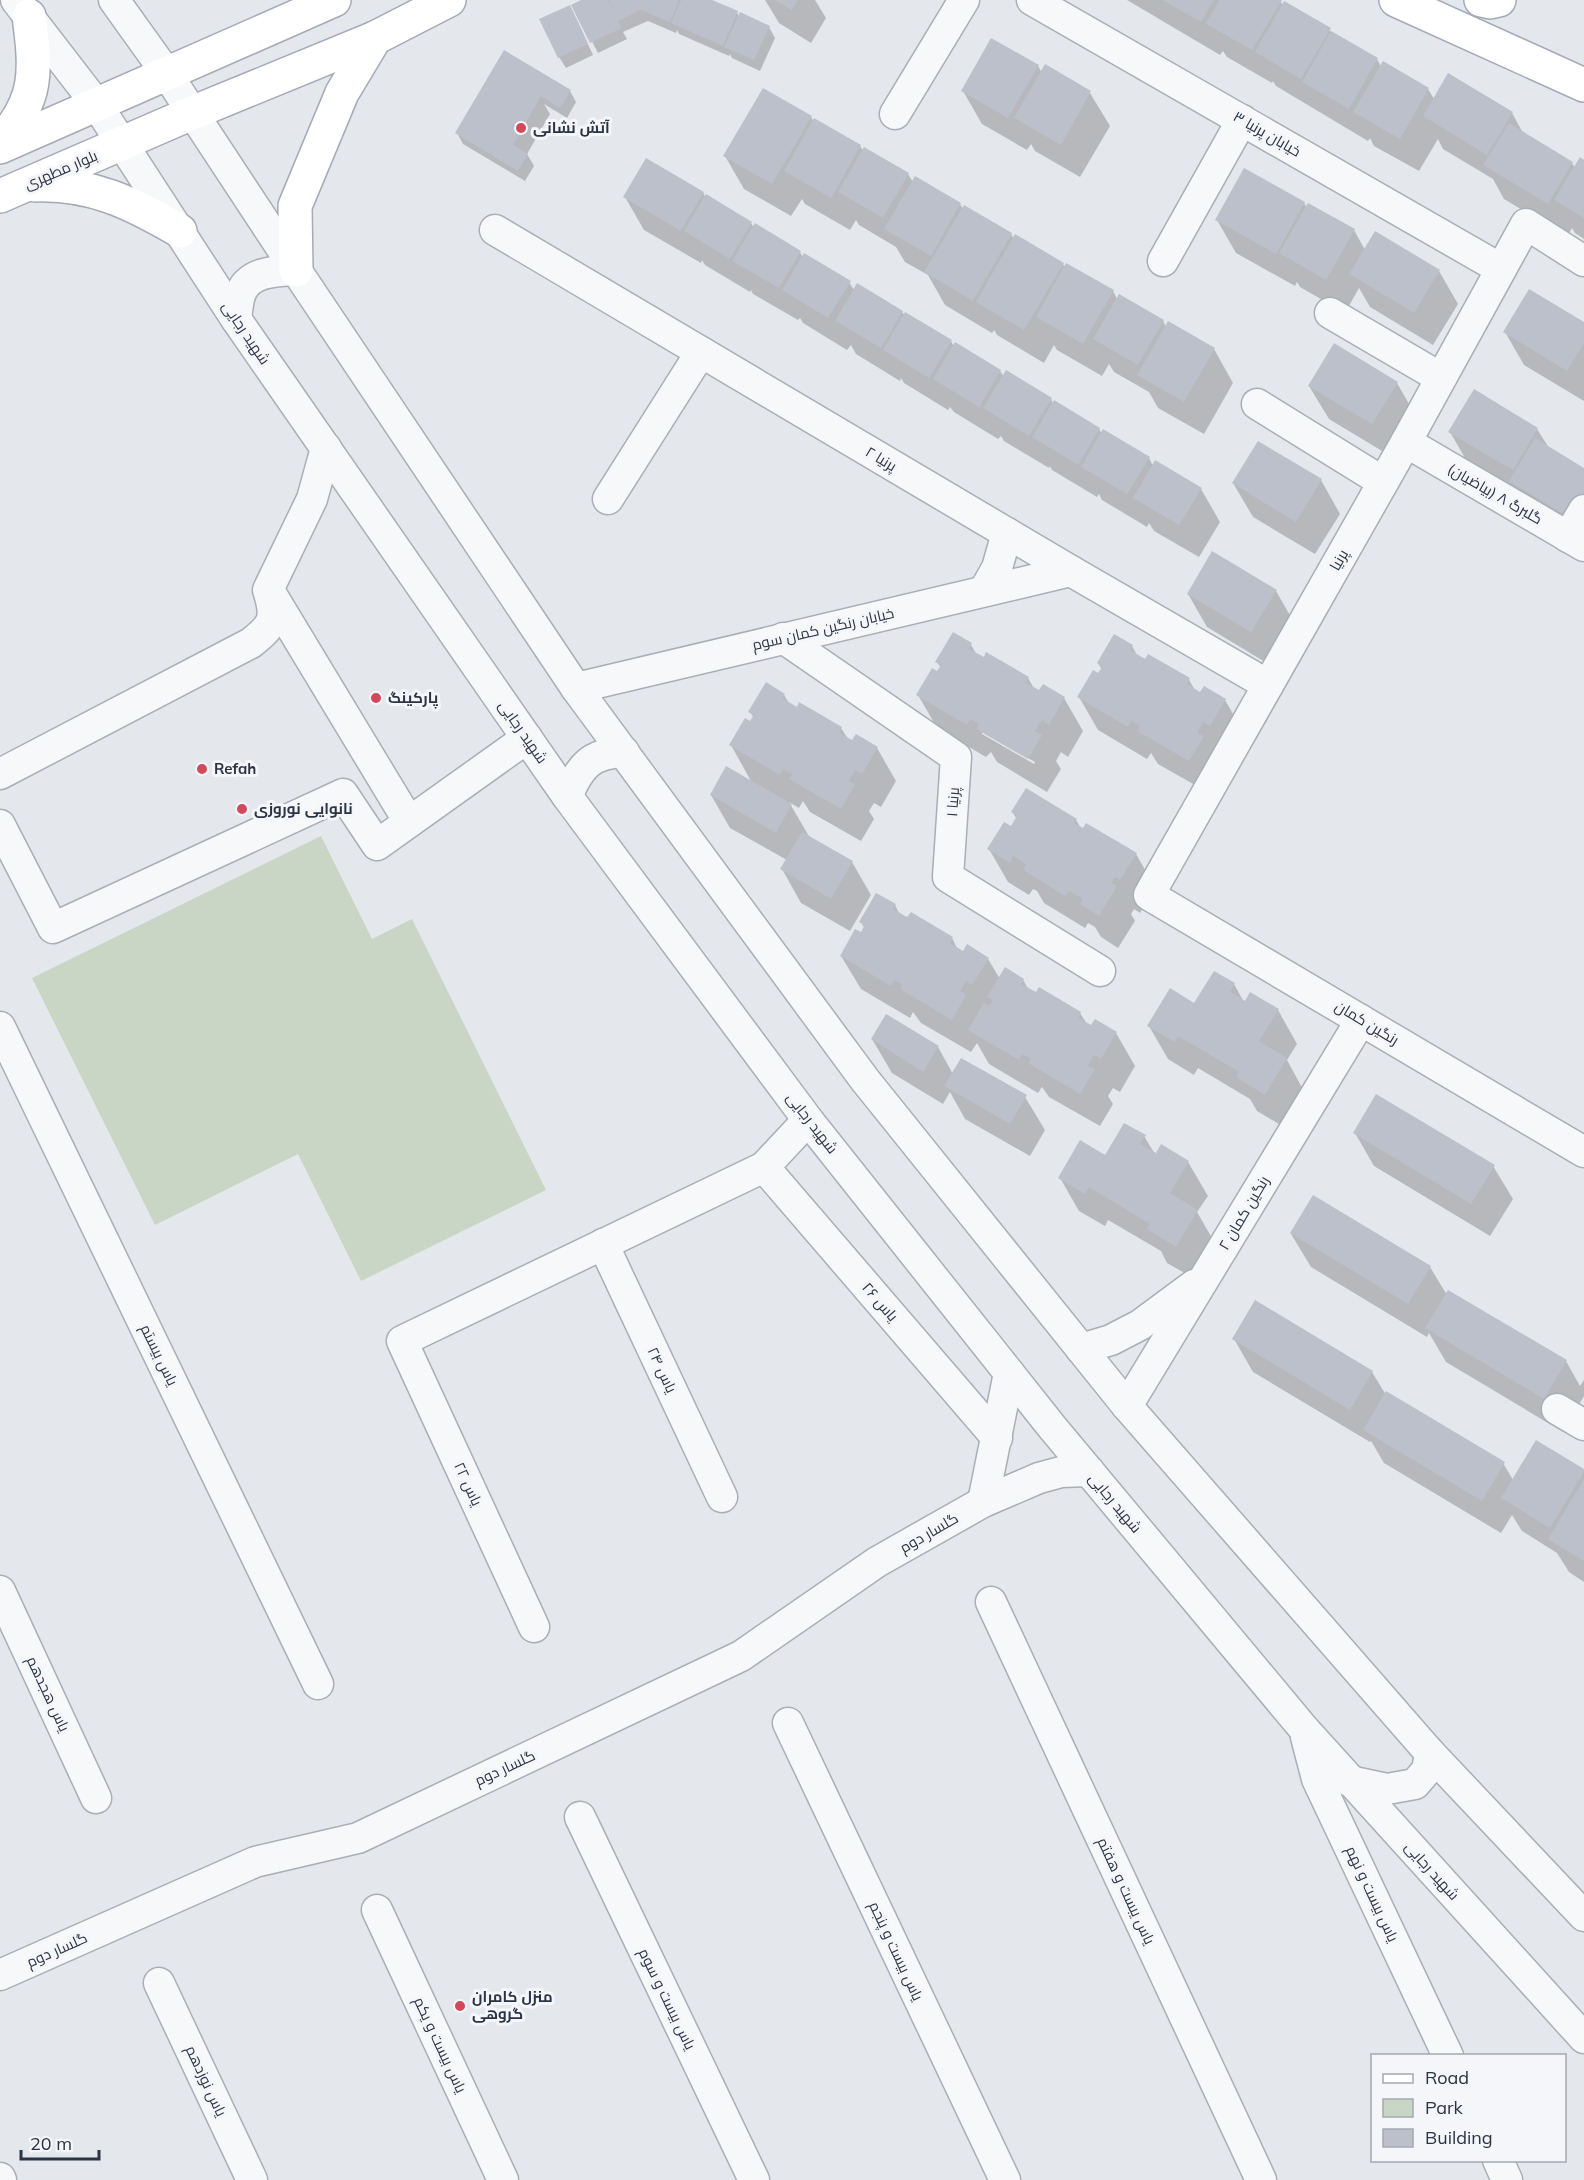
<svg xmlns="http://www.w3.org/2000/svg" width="1584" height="2180" font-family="Mulish,Cairo,sans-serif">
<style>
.green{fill:#c9d6c5}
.shadow{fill:#0003;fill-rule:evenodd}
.building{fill:#bbc0ca}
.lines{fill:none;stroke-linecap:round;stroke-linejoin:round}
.minor-casing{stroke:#a9aeb7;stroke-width:33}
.major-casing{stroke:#a3abb8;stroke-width:36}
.minor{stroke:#f7f8fa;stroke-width:30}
.major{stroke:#fff;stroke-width:33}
.poi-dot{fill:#d1495b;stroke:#f4f6f9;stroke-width:2}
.labels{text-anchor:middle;stroke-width:6;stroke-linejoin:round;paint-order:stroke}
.poi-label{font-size:15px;font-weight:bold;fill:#2b3445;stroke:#f4f6f9;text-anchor:start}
.street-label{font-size:15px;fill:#2b3445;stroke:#f4f6f9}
</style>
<rect width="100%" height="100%" fill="#e4e7ec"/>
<polygon class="green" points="321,836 372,939 412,919 546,1190 361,1281 298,1154 155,1225 32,978"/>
<g class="shadow">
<polygon points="584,0 709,0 737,12 739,17 769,27 775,38 760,71 732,58 730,54 729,56 679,34 677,30 676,33 648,21 623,32 627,39 598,53 573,5"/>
<polygon points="765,0 815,0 826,18 811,43 779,23"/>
<polygon points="1127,0 1279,0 1283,5 1329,29 1331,32 1377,59 1381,67 1428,89 1434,99 1512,113 1523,133 1572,163 1575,168 1584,161 1584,239 1575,233 1572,228 1567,237 1504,199 1493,179 1443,149 1438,139 1419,171 1374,146 1370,138 1368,141 1276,86 1273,81 1272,83 1227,57 1223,51 1220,55"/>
<polygon points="576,18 593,55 566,68 559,57"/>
<polygon points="505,52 570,91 576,102 567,118 544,104 550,114 527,154 534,166 525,181 463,144 457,133"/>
<polygon points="1038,66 1042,73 1045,66 1090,93 1110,126 1080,177 1035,151 1031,144 1027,150 982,124 963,91"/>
<polygon points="811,117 814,122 860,146 864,152 865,149 908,174 913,182 960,204 963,209 1011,234 1014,239 1063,264 1065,268 1113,291 1117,299 1163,321 1166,327 1214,349 1233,383 1204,434 1158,408 1149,392 1114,372 1109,364 1102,376 1057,350 1054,345 1044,363 997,335 994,330 992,333 945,305 928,275 905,262 896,247 859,225 856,220 850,230 805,204 802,199 791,216 744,189 725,156"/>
<polygon points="703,193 706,198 751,223 754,228 800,252 803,258 849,282 854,290 902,312 905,316 951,341 954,347 1000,371 1004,377 1051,399 1053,404 1099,429 1102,434 1149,458 1153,466 1201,489 1220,522 1199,557 1154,531 1149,523 1147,527 1102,500 1099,494 1097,497 1052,470 1050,466 1049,468 1004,441 1001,436 998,439 954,412 950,407 948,410 904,383 901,378 900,381 856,354 851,345 847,350 803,323 800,318 798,320 753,294 751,290 750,292 705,265 702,260 701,263 644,230 625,197"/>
<polygon points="1304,203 1307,208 1354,230 1365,250 1439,271 1458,304 1433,345 1370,307 1359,288 1345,313 1300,287 1297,282 1295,286 1236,253 1217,220"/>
<polygon points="1584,324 1584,401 1524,365 1505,332"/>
<polygon points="1397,383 1416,416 1392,457 1329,419 1309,386"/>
<polygon points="1537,429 1549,448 1584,470 1584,547 1469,465 1450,432"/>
<polygon points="1321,480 1340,514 1315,554 1253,517 1233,483"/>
<polygon points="1276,591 1295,624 1270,665 1207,627 1188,594"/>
<path d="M 971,645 L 977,655 L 1028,678 L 1035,690 L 1064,698 L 1083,731 L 1068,757 L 1061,752 L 1056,761 L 1061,769 L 1047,792 L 997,762 L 991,752 L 986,757 L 937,728 L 918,695 L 938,673 L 941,668 L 937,662 ZM 982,731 L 1035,762 L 1034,764 L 982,734 Z"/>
<polygon points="1132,646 1138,657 1145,661 1148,656 1189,680 1196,692 1225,700 1244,733 1209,793 1158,764 1151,753 1147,759 1098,730 1079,697 1102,670 1098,663"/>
<polygon points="784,695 790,705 841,728 848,739 877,748 896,781 881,807 874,803 869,811 874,819 861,841 810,812 803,801 799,808 789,802 810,838 852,862 871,895 850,931 801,903 782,869 787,860 730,828 711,795 752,783 731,745 754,718 750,712"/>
<polygon points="1012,812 1076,820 1082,830 1136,854 1155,887 1140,913 1134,909 1131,914 1135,921 1118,948 1101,937 1095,927 1088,923 1085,928 1044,903 1037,891 1033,889 1029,895 1008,882 989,849 1012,828 1017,819"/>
<polygon points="895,905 900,915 952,938 958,950 988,959 1000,979 1023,980 1029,990 1080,1013 1087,1024 1116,1033 1135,1066 1120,1092 1113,1088 1108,1096 1113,1104 1100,1126 1049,1097 1042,1087 1038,1093 989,1064 977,1043 971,1052 921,1023 913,1012 910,1018 861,989 841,956 865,929 861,922"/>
<polygon points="1234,984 1245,1004 1278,1010 1297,1044 1287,1060 1305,1093 1284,1127 1257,1111 1250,1099 1198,1068 1194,1075 1168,1059 1149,1026"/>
<polygon points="872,1039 938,1047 953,1074 1025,1097 1045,1130 1030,1156 965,1119 950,1092 943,1104 892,1073"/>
<polygon points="1355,1133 1493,1166 1513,1199 1490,1236 1374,1166"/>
<polygon points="1144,1136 1156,1156 1162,1146 1188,1162 1208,1196 1197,1212 1216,1245 1195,1279 1167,1263 1161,1251 1108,1220 1105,1226 1079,1211 1060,1178 1105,1157"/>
<polygon points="1291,1234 1430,1267 1447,1295 1566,1361 1580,1386 1584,1380 1584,1396 1563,1432 1446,1362 1429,1333 1427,1337 1311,1267"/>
<polygon points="1255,1302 1372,1372 1386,1395 1503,1463 1513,1480 1584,1471 1584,1582 1569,1572 1557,1553 1522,1531 1512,1515 1501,1533 1384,1463 1371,1441 1370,1442 1253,1372 1234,1339"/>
</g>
<g class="building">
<polygon points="581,0 608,0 613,11 609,0 679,0 670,22 641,10 618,21 622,28 590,43 571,5"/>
<polygon points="681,0 712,0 738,11 723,46 671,23"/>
<polygon points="774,0 798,0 792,10"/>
<polygon points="1162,0 1214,0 1201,22"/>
<polygon points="1219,0 1282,0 1252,50 1206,24"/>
<polygon points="1284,1 1331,28 1301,79 1255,52"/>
<polygon points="570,5 588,44 558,58 539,19"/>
<polygon points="740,12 770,26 754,60 724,47"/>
<polygon points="1331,31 1378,58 1349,109 1302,82"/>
<polygon points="991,38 1039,65 1008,118 961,91"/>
<polygon points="504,50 571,90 560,108 541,96 513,145 528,154 518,171 455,133"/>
<polygon points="1383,61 1429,88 1400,139 1353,112"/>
<polygon points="1045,64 1091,91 1061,145 1014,118"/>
<polygon points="1448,73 1513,112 1487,155 1423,116"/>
<polygon points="763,88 812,116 772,184 723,156"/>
<polygon points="814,118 861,145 831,198 784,171"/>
<polygon points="1509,123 1573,162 1548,204 1483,165"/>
<polygon points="864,147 909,173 883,218 838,192"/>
<polygon points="1580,157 1584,160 1584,218 1554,200"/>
<polygon points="646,158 704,192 681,231 623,197"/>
<polygon points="1244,168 1305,202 1276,254 1215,220"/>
<polygon points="915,176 961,203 931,256 884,229"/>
<polygon points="706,194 752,222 730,259 684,231"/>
<polygon points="1308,203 1355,229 1326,280 1279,253"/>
<polygon points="964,205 1012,233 973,301 924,272"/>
<polygon points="755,223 801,251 779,288 732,261"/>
<polygon points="1375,231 1440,270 1414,313 1349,274"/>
<polygon points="1015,234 1064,263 1024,330 976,302"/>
<polygon points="804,253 851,281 828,318 782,290"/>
<polygon points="1066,263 1114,290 1083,344 1036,317"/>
<polygon points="857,283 903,311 881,348 835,321"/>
<polygon points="1529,289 1584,322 1584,343 1567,371 1503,332"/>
<polygon points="1119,294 1164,320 1138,365 1093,339"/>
<polygon points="905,312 952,340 929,378 883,350"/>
<polygon points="1168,321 1215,348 1184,402 1137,375"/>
<polygon points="955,342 1001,370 979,407 933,379"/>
<polygon points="1334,343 1398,382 1372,424 1308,386"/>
<polygon points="1006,370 1052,398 1029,436 983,408"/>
<polygon points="1474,389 1538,428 1513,470 1448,432"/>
<polygon points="1054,400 1100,428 1078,465 1032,437"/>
<polygon points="1103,429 1150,457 1127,494 1081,467"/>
<polygon points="1535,438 1584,468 1584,502 1573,520 1509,481"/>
<polygon points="1258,441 1322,479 1296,522 1232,483"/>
<polygon points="1155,460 1202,488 1179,525 1133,498"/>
<polygon points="1212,551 1277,590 1251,632 1187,594"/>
<polygon points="953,632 972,643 969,649 984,657 986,652 1029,677 1026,683 1039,690 1043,684 1065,697 1049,725 1042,720 1035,731 1042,735 1028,759 976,729 979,724 970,719 967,725 916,695 932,668 937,671 941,665 935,662"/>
<polygon points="1114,634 1133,645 1130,650 1145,659 1148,654 1190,678 1187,684 1200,692 1204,686 1226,699 1210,726 1203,722 1197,733 1204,736 1189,761 1137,731 1140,726 1131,721 1128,727 1077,697 1093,670 1098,673 1102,667 1097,663"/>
<polygon points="766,682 785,694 782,698 797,707 799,702 842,727 839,733 852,740 856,734 878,747 862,774 855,770 849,781 855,784 841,809 789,779 792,774 783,769 780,775 729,745 745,718 750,721 754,715 748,712"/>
<polygon points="726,766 792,804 776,833 710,795"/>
<polygon points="1026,788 1077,819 1074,823 1083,828 1086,823 1137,853 1120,880 1115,877 1111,883 1117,886 1099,916 1080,904 1083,899 1069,891 1065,896 1023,870 1026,864 1013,856 1010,863 987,849 1004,822 1011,826 1017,816 1011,812"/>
<polygon points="802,832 853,861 831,899 780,869"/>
<polygon points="876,893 896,904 893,909 907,917 911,912 953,937 950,943 963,951 967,944 989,958 972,985 966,981 960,991 966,995 952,1020 900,989 902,984 894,980 891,986 840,956 855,929 861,932 865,925 859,922"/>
<polygon points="1005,967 1024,979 1021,984 1036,992 1039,987 1081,1012 1078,1018 1091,1025 1095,1019 1117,1032 1101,1059 1094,1055 1088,1066 1095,1069 1080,1094 1028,1063 1031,1059 1022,1054 1019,1060 968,1030 984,1003 989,1006 993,1000 987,997"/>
<polygon points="1214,971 1235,983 1230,992 1245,1001 1250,992 1279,1009 1259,1041 1287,1058 1265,1095 1236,1077 1239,1072 1178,1036 1175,1042 1147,1026 1170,988 1194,1003"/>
<polygon points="886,1014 939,1046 923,1072 871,1039"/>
<polygon points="961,1058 1027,1095 1010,1124 944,1086"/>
<polygon points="1376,1094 1495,1165 1471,1204 1353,1133"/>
<polygon points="1124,1123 1146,1135 1140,1144 1156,1153 1161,1144 1189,1161 1170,1193 1198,1210 1176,1247 1147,1229 1150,1224 1089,1187 1085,1194 1058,1178 1080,1140 1105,1155"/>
<polygon points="1313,1195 1431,1266 1408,1304 1290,1233"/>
<polygon points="1448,1290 1567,1360 1544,1399 1425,1328"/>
<polygon points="1255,1300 1373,1371 1350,1410 1232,1339"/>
<polygon points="1386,1391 1505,1462 1482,1501 1363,1430"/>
<polygon points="1536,1440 1584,1469 1584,1472 1550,1528 1501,1498"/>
<polygon points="1584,1479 1584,1561 1548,1539"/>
</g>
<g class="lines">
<g class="minor-casing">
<g id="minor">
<polyline points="16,0 97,105 236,319 567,796 808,1120 1052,1427 1304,1729 1584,2038"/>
<polyline points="114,0 167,74 296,270 576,688 865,1080 1127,1406 1430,1753 1584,1916"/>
<polyline points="1032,0 1501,269"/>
<polyline points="895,114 964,0"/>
<polyline points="495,230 1071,571 1268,685"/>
<polyline points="1163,261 1242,120"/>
<polyline points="1584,261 1526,224 1406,442 1149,895 1584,1152"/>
<polyline points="1330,313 1441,378"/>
<path d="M 236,319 C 237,311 238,302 240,295 C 248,271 276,271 296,270"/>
<polyline points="1257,404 1383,482"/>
<polyline points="1406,442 1584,546"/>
<polyline points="608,499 701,352"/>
<polyline points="1568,537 1584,510"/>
<polyline points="984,591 997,568 1007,533"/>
<polyline points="270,592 409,822"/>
<polyline points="783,638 956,757 948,877 1100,971"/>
<polyline points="576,688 1071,571"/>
<path d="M 0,774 L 251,643 C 274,625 277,618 268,590 L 312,499 L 326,448"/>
<path d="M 567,796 C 580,767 590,753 624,752"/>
<polyline points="0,825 53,928 343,794 377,845 527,738"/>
<polyline points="0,1027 318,1684"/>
<polyline points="764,1167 997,1438"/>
<polyline points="603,1244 722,1497"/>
<polyline points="1081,1349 1111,1340 1140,1325 1194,1285"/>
<polyline points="1009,1373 983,1502 1039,1478 1061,1472 1089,1471"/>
<polyline points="1127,1406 1361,1020"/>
<polyline points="1557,1409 1584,1425"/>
<polyline points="0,1591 96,1798"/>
<polyline points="991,1602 1261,2180"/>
<polyline points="534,1627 402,1341 764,1167 808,1120"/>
<polyline points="788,1723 1005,2180"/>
<polyline points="1306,1737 1317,1779 1448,2056"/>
<polyline points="1349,1781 1387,1789 1415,1784 1427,1770 1430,1753"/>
<polyline points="580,1817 754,2180"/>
<polyline points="377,1910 503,2180"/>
<polyline points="0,1975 255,1862 358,1838 741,1656 877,1562 983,1502"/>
<polyline points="159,1983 252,2180"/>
<polyline points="1498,2160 1507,2180"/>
<polyline points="0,2178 1,2180"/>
</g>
</g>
<g class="major-casing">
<g id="major">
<polyline points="1396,0 1584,85"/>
<polyline points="1481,0 1490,2 1499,0"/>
<path d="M 0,142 C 39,100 36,70 29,16"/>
<polyline points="0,147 334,0"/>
<path d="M 35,185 C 92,183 132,203 180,231"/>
<polyline points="0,196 192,113 375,38 449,0"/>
<polyline points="296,270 295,206 342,93 375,38"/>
</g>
</g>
<use href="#minor" class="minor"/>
<use href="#major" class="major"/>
</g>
<g class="poi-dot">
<circle cx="521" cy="128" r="6"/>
<circle cx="376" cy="698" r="6"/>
<circle cx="202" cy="769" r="6"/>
<circle cx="242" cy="809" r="6"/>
<circle cx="460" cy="2006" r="6"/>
</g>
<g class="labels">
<g class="poi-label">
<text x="533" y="133">آتش نشانی</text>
<text x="388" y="703">پارکینگ</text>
<text x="214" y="774">Refah</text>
<text x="254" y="814">نانوایی نوروزی</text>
<text x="472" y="2002">منزل کامران<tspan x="472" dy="17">گروهی</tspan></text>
</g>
<g class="street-label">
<text transform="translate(1267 134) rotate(30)" y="5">خیابان پرنیا ۳</text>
<text transform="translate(61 170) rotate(-23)" y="5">بلوار مطهری</text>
<text transform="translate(246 333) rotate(56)" y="5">شهید رجایی</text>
<text transform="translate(881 459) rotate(31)" y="5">پرنیا ۲</text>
<text transform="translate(1495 494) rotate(30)" y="5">گلبرگ ۸ (بیاضیان)</text>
<text transform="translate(1339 560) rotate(-60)" y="5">پرنیا</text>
<text transform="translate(823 629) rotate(-13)" y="5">خیابان رنگین کمان سوم</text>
<text transform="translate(523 732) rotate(55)" y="5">شهید رجایی</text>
<text transform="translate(953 802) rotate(-86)" y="5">پرنیا ۱</text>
<text transform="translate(1367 1023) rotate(31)" y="5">رنگین کمان</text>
<text transform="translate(812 1123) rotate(52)" y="5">شهید رجایی</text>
<text transform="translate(1244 1213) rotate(-59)" y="5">رنگین کمان ۲</text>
<text transform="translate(880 1302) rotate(49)" y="5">یاس ۲۶</text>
<text transform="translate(159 1355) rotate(64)" y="5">یاس بیستم</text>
<text transform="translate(662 1370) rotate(65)" y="5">یاس ۲۴</text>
<text transform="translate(468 1484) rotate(65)" y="5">یاس ۲۲</text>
<text transform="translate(1115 1503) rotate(50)" y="5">شهید رجایی</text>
<text transform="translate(929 1533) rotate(-30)" y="5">گلسار دوم</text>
<text transform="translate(48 1694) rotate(65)" y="5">یاس هجدهم</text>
<text transform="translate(505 1768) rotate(-25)" y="5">گلسار دوم</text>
<text transform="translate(1432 1871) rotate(48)" y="5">شهید رجایی</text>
<text transform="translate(1126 1891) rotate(65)" y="5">یاس یبست و هفتم</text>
<text transform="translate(1372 1894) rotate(65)" y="5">یاس بیست و نهم</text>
<text transform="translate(57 1950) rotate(-24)" y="5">گلسار دوم</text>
<text transform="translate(896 1951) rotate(65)" y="5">یاس بیست و پنجم</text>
<text transform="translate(667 1999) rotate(64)" y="5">یاس بیست و سوم</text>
<text transform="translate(440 2045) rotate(65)" y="5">یاس بیست و یکم</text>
<text transform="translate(206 2081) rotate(65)" y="5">یاس نوزدهم</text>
</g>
</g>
<rect x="1371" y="2054" width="195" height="108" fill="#f4f6f9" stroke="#a4a8b1" stroke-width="1.5"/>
<rect x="1383" y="2074" width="30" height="9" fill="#ffffff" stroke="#a4a8b1" stroke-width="1.5"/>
<text x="1425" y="2084" font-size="18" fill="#2b3445">Road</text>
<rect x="1383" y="2099" width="30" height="18" fill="#c9d6c5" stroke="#a4a8b1" stroke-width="1.5"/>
<text x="1425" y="2114" font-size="18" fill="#2b3445">Park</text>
<rect x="1383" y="2129" width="30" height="18" fill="#bbc0ca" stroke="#a4a8b1" stroke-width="1.5"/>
<text x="1425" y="2144" font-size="18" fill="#2b3445">Building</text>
<path d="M21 2150v9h78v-9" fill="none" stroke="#2b3445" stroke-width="3"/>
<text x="30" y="2150" font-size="18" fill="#2b3445" stroke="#f4f6f9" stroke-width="4.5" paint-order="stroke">20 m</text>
</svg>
